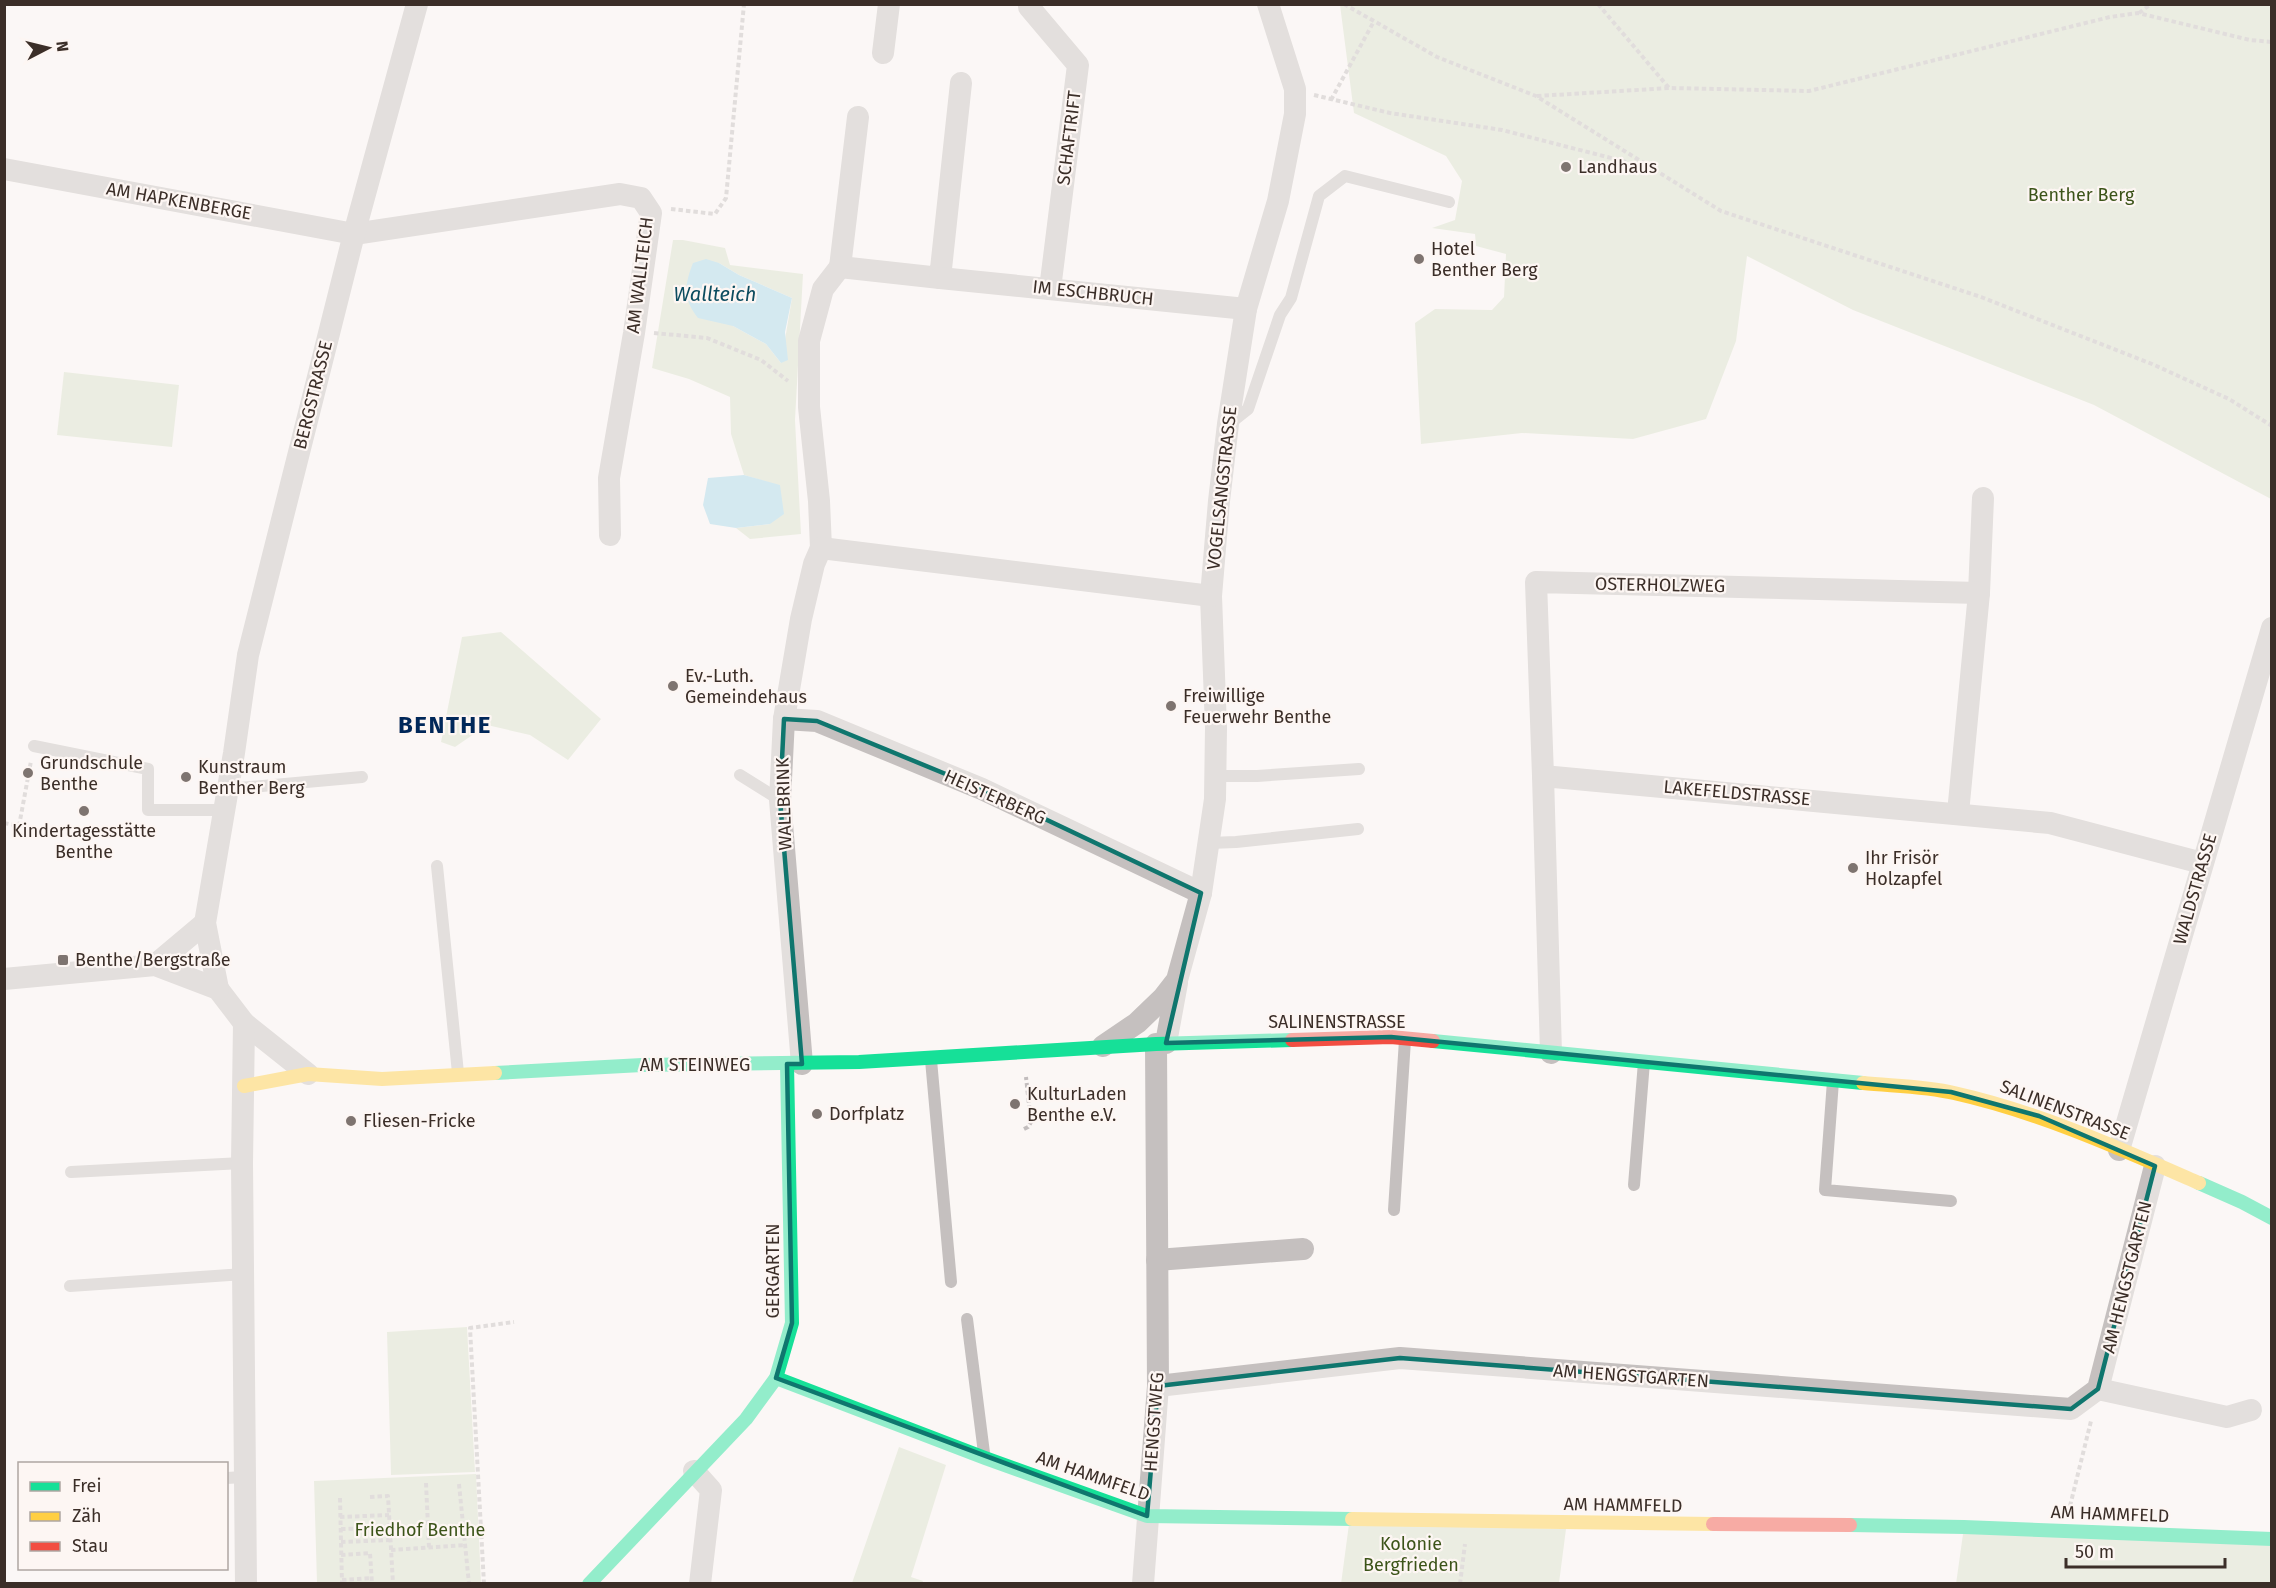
<svg xmlns="http://www.w3.org/2000/svg" width="2276" height="1588" font-family="'Fira Sans',sans-serif">
<style>
.green{fill:#d8e0cb;fill-rule:evenodd}
.water{fill:#a5d7e9}
.lines{fill:none;stroke-linecap:round;stroke-linejoin:round}
.path{stroke:#c2bdbd;stroke-width:4;stroke-dasharray:4.5 3;stroke-linecap:butt}
.lane{stroke:#c5c0bf;stroke-width:12}
.street{stroke:#c5c0bf;stroke-width:22}
.fast{stroke:#16e098;stroke-width:14}
.slow{stroke:#ffcf43;stroke-width:14}
.jam{stroke:#f24e42;stroke-width:14}
.marked{fill:none;stroke:#0f766e;stroke-width:4.5;stroke-linejoin:round}
.poi-dot{fill:#7e7470;stroke:#fdf6f3;stroke-width:2}
.labels{text-anchor:middle;stroke-width:4.5;stroke-linejoin:round;paint-order:stroke}
.street-label{font-size:18px;fill:#3b2e28;stroke:#fdf6f3}
.poi-label{font-size:18px;fill:#3b2e28;stroke:#fdf6f3;text-anchor:start}
.park-label{font-size:18px;fill:#3c5419;stroke:#fdf6f3}
.water-label{font-size:20px;font-style:italic;fill:#0c4c5f;stroke:#fdf6f3}
.district-label{font-size:24px;font-weight:bold;letter-spacing:1.5px;fill:#002759;stroke:#fdf6f3}
</style>
<rect width="100%" height="100%" fill="#fbf7f5"/>
<g class="green">
<polygon points="1340,5 2271,5 2271,499 2094,405 1853,310 1747,256 1736,341 1706,419 1633,439 1522,433 1421,444 1415,323 1435,309 1492,310 1504,297 1506,254 1476,246 1475,234 1432,228 1455,220 1462,181 1446,156 1354,113"/>
<path d="M 673,240 L 683,240 L 725,248 L 730,265 L 803,274 L 795,420 L 801,534 L 750,539 L 736,528 L 770,524 L 780,486 L 744,475 L 731,434 L 730,397 L 689,379 L 652,368 ZM 719,263 L 739,275 L 792,298 L 781,363 L 766,344 L 733,326 Z"/>
<polygon points="64,372 179,385 172,447 57,435"/>
<polygon points="501,632 601,719 568,760 530,735 487,725 455,747 441,742 462,637"/>
<polygon points="467,1327 475,1472 391,1475 387,1332"/>
<polygon points="899,1447 946,1465 911,1577 923,1581 922,1584 852,1583"/>
<polygon points="476,1474 481,1583 317,1583 314,1481"/>
<polygon points="1349,1524 1566,1529 1559,1583 1341,1584"/>
<polygon points="1964,1527 2271,1539 2271,1583 1956,1584"/>
</g>
<g class="water">
<path d="M 706,259 L 719,263 L 739,275 L 792,298 L 785,332 L 788,360 L 781,363 L 766,344 L 733,326 L 698,318 C 683,299 684,286 693,263 Z"/>
<polygon points="744,475 780,485 784,514 770,524 736,528 710,524 703,505 708,478"/>
</g>
<g class="lines">
<g class="path">
<polyline points="1344,4 1437,57 1536,96 1721,211 1981,297 2152,364 2229,399 2272,426"/>
<polyline points="1598,4 1669,88"/>
<polyline points="2139,13 2151,4"/>
<polyline points="1314,95 1390,113 1502,130 1646,167"/>
<polyline points="1537,96 1670,88 1809,91 2110,17 2138,13 2250,40 2272,42"/>
<polyline points="1331,100 1373,23"/>
<polyline points="671,209 715,214 726,198 744,4"/>
<polyline points="654,333 707,338 761,360 788,381"/>
<polyline points="4,823 19,826 31,761"/>
<polyline points="1024,1129 1028,1127 1031,1122 1026,1077"/>
<polyline points="426,1483 429,1548"/>
<polyline points="459,1484 469,1584"/>
<polyline points="370,1497 388,1496 393,1584"/>
<polyline points="340,1498 342,1584"/>
<polyline points="2070,1506 2091,1421"/>
<polyline points="340,1517 389,1515"/>
<polyline points="341,1529 390,1528"/>
<polyline points="341,1542 390,1540"/>
<polyline points="391,1550 465,1545"/>
<polyline points="341,1555 370,1553 372,1584"/>
<polyline points="342,1580 371,1578"/>
<polyline points="484,1584 470,1328 514,1322"/>
<polyline points="1460,1584 1465,1544"/>
</g>
<g class="lane">
<polyline points="1229,424 1248,409 1280,315 1291,298 1319,196 1345,176 1449,202"/>
<polyline points="34,746 148,769 148,810 225,810"/>
<polyline points="740,775 780,800"/>
<polyline points="1216,776 1257,776 1359,769"/>
<polyline points="228,789 362,777"/>
<polyline points="1209,843 1236,842 1358,829"/>
<polyline points="437,866 458,1073"/>
<polyline points="931,1060 951,1282"/>
<polyline points="1833,1081 1825,1190 1951,1201"/>
<polyline points="71,1172 242,1163"/>
<polyline points="1634,1185 1644,1062"/>
<polyline points="1394,1210 1405,1040"/>
<polyline points="70,1286 244,1274"/>
<polyline points="967,1319 984,1453"/>
<polyline points="226,1478 245,1477"/>
</g>
<g class="street">
<polyline points="1029,7 1078,65 1050,289"/>
<polyline points="883,53 889,4"/>
<polyline points="858,117 840,267 940,278 961,83"/>
<polyline points="4,169 354,234 620,194 641,198 651,213 634,333 609,478 610,535"/>
<polyline points="940,278 1246,309"/>
<polyline points="821,548 819,501 809,407 809,341 823,289 840,267"/>
<polyline points="1979,593 1983,498"/>
<polyline points="784,719 817,721 982,789 1201,893"/>
<polyline points="1543,776 1536,582 1979,593 1958,813"/>
<polyline points="155,965 205,923"/>
<polyline points="4,979 155,965 218,989 244,1023 308,1074"/>
<polyline points="218,989 205,923 234,753 248,655 354,234 417,4"/>
<polyline points="244,1023 242,1163 246,1584"/>
<polyline points="1166,1043 1177,983"/>
<polyline points="1103,1046 1137,1023 1163,998 1177,980 1201,893 1215,799 1216,728 1211,596 1219,501 1228,424 1246,309 1278,201 1295,114 1295,89 1268,4"/>
<polyline points="1551,1053 1543,776 2050,823 2202,863"/>
<polyline points="802,1064 780,800 784,719 801,619 814,564 821,548 1211,596"/>
<polyline points="2119,1150 2272,628"/>
<polyline points="1157,1260 1303,1249"/>
<polyline points="1158,1386 1400,1358 2071,1409 2098,1389 2155,1166"/>
<polyline points="2098,1389 2227,1417 2251,1410"/>
<polyline points="694,1471 711,1490 700,1584"/>
<polyline points="1143,1584 1158,1386 1156,1044"/>
</g>
<g class="fast">
<polyline points="1433,1041 1863,1083"/>
<polyline points="495,1073 642,1065 859,1062 1156,1044 1292,1040"/>
<polyline points="2199,1183 2242,1202 2272,1218"/>
<polyline points="776,1378 985,1458 1147,1516 1352,1519"/>
<polyline points="1850,1525 1964,1527 2272,1539"/>
<polyline points="589,1584 746,1419 776,1378 792,1323 787,1064"/>
</g>
<g class="slow">
<path d="M 1863,1083 C 1893,1086 1925,1086 1954,1093 C 2039,1112 2119,1148 2199,1183"/>
<polyline points="244,1086 308,1074 382,1079 495,1073"/>
<polyline points="1352,1519 1713,1524"/>
</g>
<g class="jam">
<polyline points="1292,1040 1391,1037 1433,1041"/>
<polyline points="1713,1524 1850,1525"/>
</g>
</g>
<path d="M0 0H2276V1588H0ZM 784,719 L 817,721 L 982,789 L 1201,893 L 1166,1043 L 1391,1037 L 1951,1092 L 2039,1116 L 2155,1166 L 2098,1389 L 2071,1409 L 1400,1358 L 1158,1386 L 1147,1516 L 776,1378 L 792,1323 L 787,1064 L 802,1064 L 780,800 Z" fill="#fbf7f5" fill-opacity=".55" fill-rule="evenodd"/>
<path class="marked" d="M 784,719 L 817,721 L 982,789 L 1201,893 L 1166,1043 L 1391,1037 L 1951,1092 L 2039,1116 L 2155,1166 L 2098,1389 L 2071,1409 L 1400,1358 L 1158,1386 L 1147,1516 L 776,1378 L 792,1323 L 787,1064 L 802,1064 L 780,800 Z"/>
<g class="poi-dot">
<circle cx="1566" cy="167" r="6"/>
<circle cx="1419" cy="259" r="6"/>
<circle cx="673" cy="686" r="6"/>
<circle cx="1171" cy="706" r="6"/>
<circle cx="28" cy="773" r="6"/>
<circle cx="186" cy="777" r="6"/>
<circle cx="84" cy="811" r="6"/>
<circle cx="1853" cy="868" r="6"/>
<rect x="57" y="954" width="12" height="12" rx="3"/>
<circle cx="1015" cy="1104" r="6"/>
<circle cx="817" cy="1114" r="6"/>
<circle cx="351" cy="1121" r="6"/>
</g>
<g class="labels">
<g class="street-label">
<text transform="translate(1069 138) rotate(-83)" y="6">SCHAFTRIFT</text>
<text transform="translate(179 201) rotate(10)" y="6">AM HAPKENBERGE</text>
<text transform="translate(640 275) rotate(-83)" y="6">AM WALLTEICH</text>
<text transform="translate(1093 293) rotate(6)" y="6">IM ESCHBRUCH</text>
<text transform="translate(313 395) rotate(-76)" y="6">BERGSTRASSE</text>
<text transform="translate(1222 488) rotate(-84)" y="6">VOGELSANGSTRASSE</text>
<text transform="translate(1660 585) rotate(1)" y="6">OSTERHOLZWEG</text>
<text transform="translate(1737 793) rotate(5)" y="6">LAKEFELDSTRASSE</text>
<text transform="translate(995 797) rotate(24)" y="6">HEISTERBERG</text>
<text transform="translate(784 804) rotate(-92)" y="6">WALLBRINK</text>
<text transform="translate(2195 889) rotate(-74)" y="6">WALDSTRASSE</text>
<text x="1337" y="1028">SALINENSTRASSE</text>
<text x="695" y="1071">AM STEINWEG</text>
<text transform="translate(2065 1110) rotate(21)" y="6">SALINENSTRASSE</text>
<text transform="translate(773 1271) rotate(-90)" y="6">GERGARTEN</text>
<text transform="translate(2127 1277) rotate(-76)" y="6">AM HENGSTGARTEN</text>
<text transform="translate(1631 1376) rotate(4)" y="6">AM HENGSTGARTEN</text>
<text transform="translate(1154 1422) rotate(-86)" y="6">HENGSTWEG</text>
<text transform="translate(1093 1476) rotate(19)" y="6">AM HAMMFELD</text>
<text transform="translate(1623 1505) rotate(1)" y="6">AM HAMMFELD</text>
<text transform="translate(2110 1514) rotate(2)" y="6">AM HAMMFELD</text>
</g>
<g class="poi-label">
<text x="1578" y="173">Landhaus</text>
<text x="1431" y="255">Hotel<tspan x="1431" dy="21">Benther Berg</tspan></text>
<text x="685" y="682">Ev.-Luth.<tspan x="685" dy="21">Gemeindehaus</tspan></text>
<text x="1183" y="702">Freiwillige<tspan x="1183" dy="21">Feuerwehr Benthe</tspan></text>
<text x="40" y="769">Grundschule<tspan x="40" dy="21">Benthe</tspan></text>
<text x="198" y="773">Kunstraum<tspan x="198" dy="21">Benther Berg</tspan></text>
<text x="84" y="837" text-anchor="middle">Kindertagesstätte<tspan x="84" dy="21">Benthe</tspan></text>
<text x="1865" y="864">Ihr Frisör<tspan x="1865" dy="21">Holzapfel</tspan></text>
<text x="75" y="966">Benthe/Bergstraße</text>
<text x="1027" y="1100">KulturLaden<tspan x="1027" dy="21">Benthe e.V.</tspan></text>
<text x="829" y="1120">Dorfplatz</text>
<text x="363" y="1127">Fliesen-Fricke</text>
</g>
<g class="park-label">
<text x="2081" y="201">Benther Berg</text>
<text x="420" y="1536">Friedhof Benthe</text>
<text x="1411" y="1550">Kolonie<tspan x="1411" dy="21">Bergfrieden</tspan></text>
</g>
<g class="water-label">
<text x="715" y="301">Wallteich</text>
</g>
<g class="district-label">
<text x="445" y="733">BENTHE</text>
</g>
</g>
<rect width="2276" height="1588" fill="none" stroke="#3b2e28" stroke-width="12"/>
<rect x="18" y="1462" width="210" height="108" fill="#fdf6f3" stroke="#afa6a2" stroke-width="1.5"/>
<rect x="30" y="1482" width="30" height="9" fill="#16e098" stroke="#afa6a2" stroke-width="1.5"/>
<text x="72" y="1492" font-size="18" fill="#3b2e28">Frei</text>
<rect x="30" y="1512" width="30" height="9" fill="#ffcf43" stroke="#afa6a2" stroke-width="1.5"/>
<text x="72" y="1522" font-size="18" fill="#3b2e28">Zäh</text>
<rect x="30" y="1542" width="30" height="9" fill="#f24e42" stroke="#afa6a2" stroke-width="1.5"/>
<text x="72" y="1552" font-size="18" fill="#3b2e28">Stau</text>
<g transform="translate(48 48) rotate(83)" stroke="#fdf6f3" stroke-width="4.5" paint-order="stroke">
<path d="M0-4.5L10 22L0 15L-10 22Z" fill="#3b2e28"/>
<text y="-9" font-size="16" font-weight="bold" text-anchor="middle" fill="#3b2e28">N</text>
</g>
<path d="M2066 1558v9h159v-9" fill="none" stroke="#3b2e28" stroke-width="3"/>
<text x="2075" y="1558" font-size="18" fill="#3b2e28" stroke="#fdf6f3" stroke-width="4.5" paint-order="stroke">50 m</text>
</svg>
